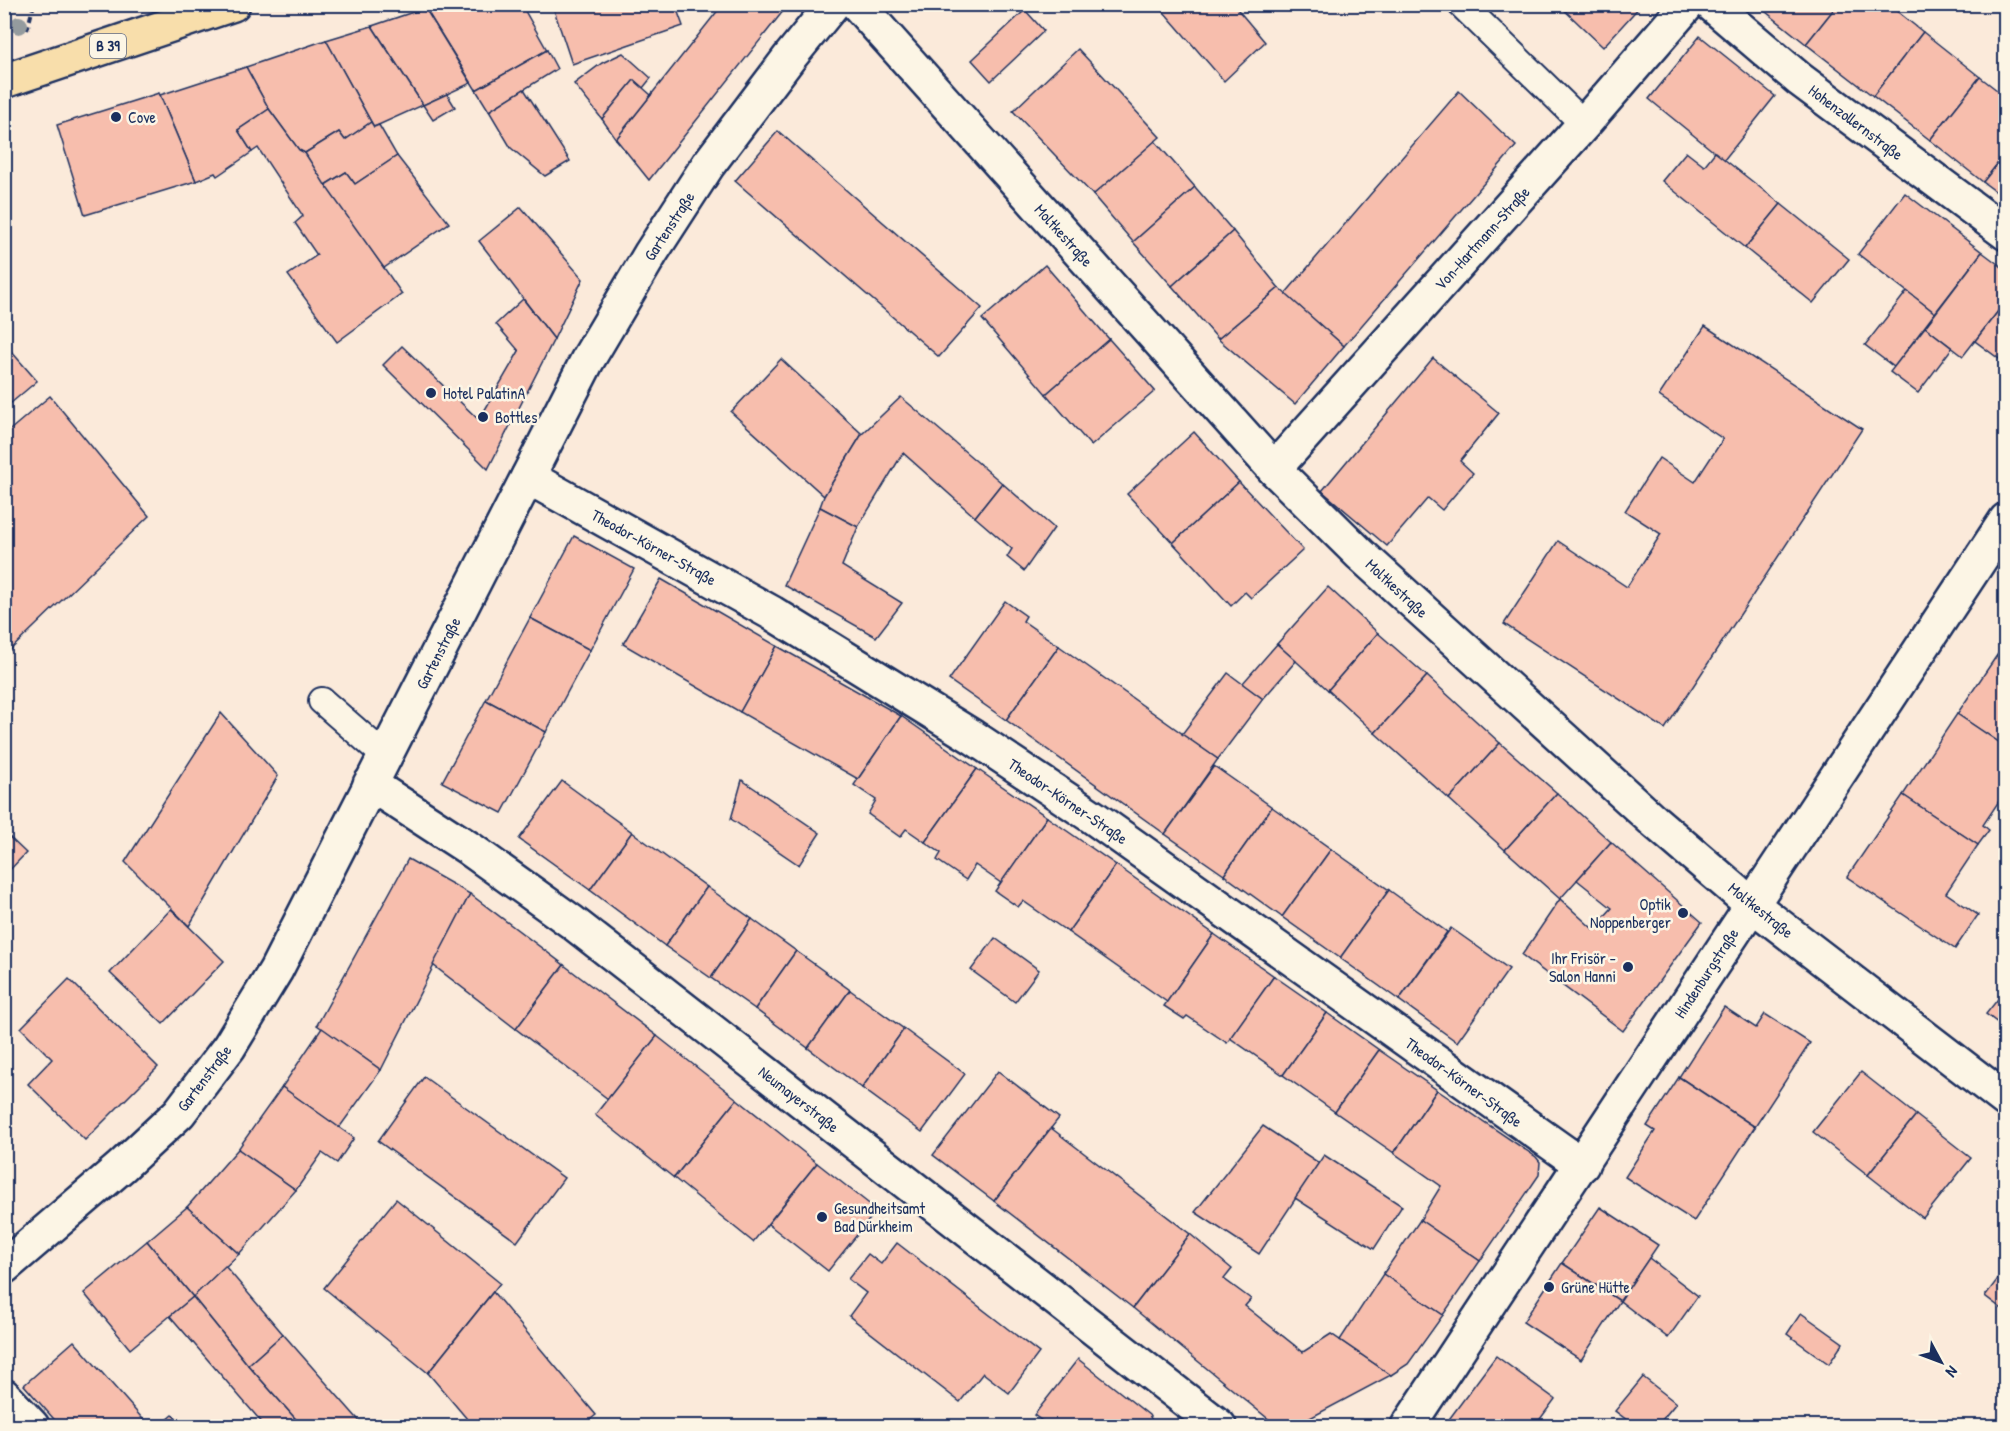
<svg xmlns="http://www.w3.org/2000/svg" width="2010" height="1431" font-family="'Patrick Hand',sans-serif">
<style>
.building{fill:#f7bead;stroke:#1b2f5e;stroke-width:1.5}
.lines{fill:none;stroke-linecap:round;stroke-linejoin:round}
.service-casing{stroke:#1b2f5e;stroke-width:30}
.minor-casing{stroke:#1b2f5e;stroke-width:38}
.primary-casing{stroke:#1b2f5e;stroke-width:38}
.path{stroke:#1b2f5e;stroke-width:4;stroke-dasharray:6 4.5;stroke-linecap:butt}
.service{stroke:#fcf5e5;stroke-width:26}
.minor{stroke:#fcf5e5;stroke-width:33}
.primary{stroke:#f8deab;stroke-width:33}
.tree{fill:#949b9e}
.poi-dot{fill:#1b2f5e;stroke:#fcf5e5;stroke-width:2}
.labels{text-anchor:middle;stroke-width:5;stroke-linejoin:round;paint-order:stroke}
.shield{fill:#fcf5e5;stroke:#5e6a86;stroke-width:1.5}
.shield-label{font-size:15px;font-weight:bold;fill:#1b2f5e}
.poi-label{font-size:16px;fill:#1b2f5e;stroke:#fcf5e5;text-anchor:start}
.street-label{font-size:16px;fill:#1b2f5e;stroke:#fcf5e5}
</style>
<rect width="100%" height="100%" fill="#fbeada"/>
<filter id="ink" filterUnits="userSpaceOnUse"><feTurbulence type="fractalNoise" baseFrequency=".0167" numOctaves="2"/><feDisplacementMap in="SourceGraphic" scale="12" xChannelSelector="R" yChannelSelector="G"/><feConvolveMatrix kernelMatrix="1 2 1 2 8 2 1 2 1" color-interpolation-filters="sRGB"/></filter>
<g filter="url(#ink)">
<g class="building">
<polygon points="435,4 521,4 547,50 476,90 425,8"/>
<polygon points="552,4 675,4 683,26 572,64"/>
<polygon points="723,4 788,5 649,180 616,139"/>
<polygon points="1157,4 1233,4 1265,42 1224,81"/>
<polygon points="1558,4 1642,4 1603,47"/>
<polygon points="1756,4 1838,4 1806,44"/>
<polygon points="1838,4 1896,4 1893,8 1923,32 1873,96 1806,44"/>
<polygon points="425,8 471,83 423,105 372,26"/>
<polygon points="1025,10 1044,31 991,81 972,60"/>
<polygon points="372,26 423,105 374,127 326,40"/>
<polygon points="1923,32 1980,77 1930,140 1873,96"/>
<polygon points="1700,36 1775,96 1724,160 1649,99"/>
<polygon points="326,40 371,122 345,140 339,132 305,153 299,150 269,109 246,67"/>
<polygon points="1078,49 1160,137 1093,195 1013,111"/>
<polygon points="547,50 557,69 489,111 476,90"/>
<polygon points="623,53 651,78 643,88 634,80 602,119 574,84 602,63"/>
<polygon points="246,67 269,109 238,130 252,152 217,176 215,173 196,181 160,95"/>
<polygon points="1980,77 2006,97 2006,153 1983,182 1930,140"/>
<polygon points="634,80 651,95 616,139 602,119"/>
<polygon points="524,89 570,161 545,176 511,148 489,111"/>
<polygon points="1459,91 1516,146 1344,346 1285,294"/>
<polygon points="159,93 196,181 85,215 57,125"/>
<polygon points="447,94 455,107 433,120 423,105"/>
<polygon points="269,109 299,150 305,153 402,294 337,342 288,275 317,255 295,223 303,216 258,148 252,152 238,130"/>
<polygon points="371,122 374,127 379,125 397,156 355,184 346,172 325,185 305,153 339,132 345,140"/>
<polygon points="778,131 982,308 939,357 735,181"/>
<polygon points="1155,141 1195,187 1133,242 1093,195"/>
<polygon points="1686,152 1704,166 1715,152 1781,204 1745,248 1662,181"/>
<polygon points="2006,153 2006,199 1983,182"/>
<polygon points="397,156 449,223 384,268 325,185 346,172 355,184"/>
<polygon points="1195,187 1233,231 1172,286 1133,242"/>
<polygon points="1905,193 1982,252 1935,313 1858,254"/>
<polygon points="1781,204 1849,259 1813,303 1745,248"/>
<polygon points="521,207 583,279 554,339 479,241"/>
<polygon points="1233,231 1279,288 1218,339 1172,286"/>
<polygon points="1982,252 2006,270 2006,301 1963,356 1925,327"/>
<polygon points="1045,265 1109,339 1046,394 982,319"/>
<polygon points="1279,288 1344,346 1295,404 1218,339"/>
<polygon points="1907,291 1935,313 1894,367 1865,345"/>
<polygon points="523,299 554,339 488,469 383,365 402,346 479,420 519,351 496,324"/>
<polygon points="2006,301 2006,364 1975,341"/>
<polygon points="1705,326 1862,429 1665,729 1504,624 1558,541 1627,587 1661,534 1625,511 1659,458 1695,482 1723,439 1659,396"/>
<polygon points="1925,327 1952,348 1918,393 1890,372"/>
<polygon points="1109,339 1155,391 1091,446 1046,394"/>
<polygon points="4,343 37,381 4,409"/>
<polygon points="1433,358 1499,413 1460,461 1473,473 1442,510 1428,498 1387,546 1322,491"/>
<polygon points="781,359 862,434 824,496 731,412"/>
<polygon points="50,396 149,516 4,656 4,435"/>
<polygon points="901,397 1002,483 975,517 903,453 858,527 820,507 824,496 862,434"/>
<polygon points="1194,432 1239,482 1173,543 1127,494"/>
<polygon points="1239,482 1303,550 1251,598 1245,592 1231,606 1173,543"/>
<polygon points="1002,483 1054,528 1024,571 1007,557 1012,549 975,517"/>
<polygon points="820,507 858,527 842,566 902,603 876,637 784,585"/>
<polygon points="574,536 634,569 590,650 530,618"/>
<polygon points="661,579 777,646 740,712 623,644"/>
<polygon points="1328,587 1378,633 1328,690 1277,644"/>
<polygon points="1005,601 1026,616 1023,621 1059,646 1006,720 949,680"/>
<polygon points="530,618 590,650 546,732 486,700"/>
<polygon points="1378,633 1427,676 1375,733 1328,690"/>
<polygon points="2006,642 2006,747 1957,714"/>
<polygon points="1277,644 1296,661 1263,699 1242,684"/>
<polygon points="777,646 901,716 858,779 740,712"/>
<polygon points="1059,646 1218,759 1165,834 1006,720"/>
<polygon points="1228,673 1263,699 1218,759 1182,734"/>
<polygon points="1427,676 1500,743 1449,799 1375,733"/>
<polygon points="486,700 546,732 502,813 442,782"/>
<polygon points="221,713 278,776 189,926 125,862"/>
<polygon points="1957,714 2006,747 2006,806 1999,801 1983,825 1989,830 1978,845 1903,795"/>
<polygon points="901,716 977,769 925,842 906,829 900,837 868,814 876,800 854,785"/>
<polygon points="1500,743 1557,793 1505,850 1449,799"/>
<polygon points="1214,766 1272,807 1224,875 1165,834"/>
<polygon points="977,769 1047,817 1001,883 975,865 966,880 937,860 941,853 925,842"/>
<polygon points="742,780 820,833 799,865 731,819"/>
<polygon points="562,781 632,832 590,890 519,839"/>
<polygon points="1557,793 1611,842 1560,899 1505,850"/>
<polygon points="1903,795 1978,845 1946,893 1978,915 1955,949 1847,877"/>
<polygon points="1272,807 1331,849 1282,917 1224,875"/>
<polygon points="1047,817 1116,865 1068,932 1023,901 1018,907 995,891"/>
<polygon points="2006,828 2006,843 1998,838"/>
<polygon points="4,832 26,853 4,876"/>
<polygon points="632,832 707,887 665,946 590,890"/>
<polygon points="1611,842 1702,922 1623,1031 1522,955 1560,899 1593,929 1612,908 1577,880"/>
<polygon points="1331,849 1389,890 1340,958 1282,917"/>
<polygon points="408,859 470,894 381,1070 317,1025"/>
<polygon points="1116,865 1214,934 1167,1002 1068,932"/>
<polygon points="707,887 752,919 711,978 665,946"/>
<polygon points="1389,890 1447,932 1399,1000 1340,958"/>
<polygon points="470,894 564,965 516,1029 433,965"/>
<polygon points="171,909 224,961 163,1024 110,973"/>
<polygon points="752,919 796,951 755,1009 711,978"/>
<polygon points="1451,928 1509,969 1457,1042 1399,1000"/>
<polygon points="1214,934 1274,976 1227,1043 1187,1016 1184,1019 1164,1006"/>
<polygon points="995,938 1039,970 1015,1002 971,970"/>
<polygon points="796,951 850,990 808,1048 755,1009"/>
<polygon points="564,965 657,1036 608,1099 516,1029"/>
<polygon points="1274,976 1327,1013 1283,1075 1230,1038"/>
<polygon points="69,979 158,1067 85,1140 28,1084 52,1059 21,1028"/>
<polygon points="2006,989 2006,1029 1986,1014"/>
<polygon points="850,990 904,1029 862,1088 808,1048"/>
<polygon points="1724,1007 1756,1028 1765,1014 1810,1043 1755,1127 1679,1077"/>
<polygon points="1327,1013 1379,1050 1335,1112 1283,1075"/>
<polygon points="322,1028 381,1070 339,1128 282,1087"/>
<polygon points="904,1029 965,1074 922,1132 862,1088"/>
<polygon points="657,1036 737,1099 674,1178 595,1115"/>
<polygon points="1379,1050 1437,1090 1394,1153 1335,1112"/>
<polygon points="998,1071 1059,1118 994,1201 933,1155"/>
<polygon points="1861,1072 1916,1115 1868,1175 1813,1132"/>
<polygon points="424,1077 564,1178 517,1242 378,1141"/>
<polygon points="1679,1077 1755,1127 1694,1221 1625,1177 1655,1131 1647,1126"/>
<polygon points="282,1087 354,1138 337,1163 322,1153 296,1190 238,1149"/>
<polygon points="1437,1090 1536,1157 1540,1162 1539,1175 1480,1261 1420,1220 1441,1186 1394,1153"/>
<polygon points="737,1099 817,1163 753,1242 674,1178"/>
<polygon points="1916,1115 1971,1158 1923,1218 1868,1175"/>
<polygon points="1263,1126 1319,1163 1259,1254 1195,1212"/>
<polygon points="1051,1128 1190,1234 1133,1308 994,1201"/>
<polygon points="238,1149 296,1190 239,1254 187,1207"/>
<polygon points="1324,1155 1402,1206 1374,1249 1295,1198"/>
<polygon points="817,1163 877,1210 828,1271 768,1224"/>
<polygon points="396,1199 500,1283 428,1373 324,1288"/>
<polygon points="187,1207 239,1254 193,1297 147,1241"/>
<polygon points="1600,1207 1658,1245 1620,1301 1562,1263"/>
<polygon points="1420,1220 1480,1261 1443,1315 1383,1274"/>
<polygon points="1190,1234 1232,1269 1224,1279 1251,1299 1245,1306 1303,1352 1331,1334 1391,1375 1295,1426 1277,1426 1133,1308"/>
<polygon points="147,1241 193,1297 130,1349 84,1293"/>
<polygon points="897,1243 1039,1353 1009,1393 983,1373 960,1402 849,1316 866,1293 848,1279 868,1254 881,1264"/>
<polygon points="1649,1258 1698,1296 1668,1338 1620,1301"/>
<polygon points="1562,1263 1620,1301 1581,1360 1523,1322"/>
<polygon points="225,1266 283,1334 248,1365 193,1297"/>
<polygon points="2006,1268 2006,1312 1985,1296"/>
<polygon points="1383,1274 1443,1315 1408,1364 1391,1375 1340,1340"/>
<polygon points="493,1292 596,1415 582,1426 473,1426 428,1373"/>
<polygon points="193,1297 248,1365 302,1426 265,1426 170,1316"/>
<polygon points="1801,1313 1843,1343 1829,1364 1787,1334"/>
<polygon points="283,1334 364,1426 302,1426 248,1365"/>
<polygon points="74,1341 149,1426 60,1426 24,1385"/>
<polygon points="1496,1356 1555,1399 1535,1426 1444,1426"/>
<polygon points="1078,1359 1149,1415 1155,1426 1049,1426 1034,1415"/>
<polygon points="1643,1377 1676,1403 1657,1426 1635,1426 1615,1411"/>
<polygon points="173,1415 183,1426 160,1426"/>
</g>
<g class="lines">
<g class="service-casing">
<g id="service">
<polyline points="1461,4 1584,124"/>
<polyline points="322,701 385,756"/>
</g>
</g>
<g class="minor-casing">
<g id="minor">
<polyline points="857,4 1274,469 1360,554 1654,821 1751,904 2006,1100"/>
<polyline points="1711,4 1799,79 2006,233"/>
<polyline points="1274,469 1584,124 1688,4"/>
<polyline points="528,477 772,613 973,737 1093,817 1582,1165"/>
<polyline points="370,784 470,849 572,922 1219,1426"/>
<polyline points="4,1267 121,1167 179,1113 229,1047 276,970 587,361 651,253 708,165 789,58 833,4"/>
<polyline points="4,1396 32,1426"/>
<polyline points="1408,1426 2006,520"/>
</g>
</g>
<g class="primary-casing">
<polyline id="primary" points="4,81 233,4"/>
</g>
<polyline class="path" points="27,30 34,4"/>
<use href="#service" class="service"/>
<use href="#minor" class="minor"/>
<use href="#primary" class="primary"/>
</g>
<circle class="tree" cx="19" cy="25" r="9"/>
</g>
<g class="poi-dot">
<circle cx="116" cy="117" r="6"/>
<circle cx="431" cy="393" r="6"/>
<circle cx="483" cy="417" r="6"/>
<circle cx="1683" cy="913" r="6"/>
<circle cx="1628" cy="967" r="6"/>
<circle cx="822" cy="1217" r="6"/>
<circle cx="1549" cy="1287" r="6"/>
</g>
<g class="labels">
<rect class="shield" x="90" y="34" width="36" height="24" rx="4.5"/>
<g class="shield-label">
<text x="108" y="51">B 39</text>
</g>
<g class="poi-label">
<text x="128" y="123">Cove</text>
<text x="443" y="399">Hotel PalatinA</text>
<text x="495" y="423">Bottles</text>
<text x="1671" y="910" text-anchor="end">Optik<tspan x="1671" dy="18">Noppenberger</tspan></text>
<text x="1616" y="964" text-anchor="end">Ihr Frisör -<tspan x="1616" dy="18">Salon Hanni</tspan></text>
<text x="834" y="1214">Gesundheitsamt<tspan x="834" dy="18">Bad Dürkheim</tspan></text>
<text x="1561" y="1293">Grüne Hütte</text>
</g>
<g class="street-label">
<text transform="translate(1856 122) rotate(37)" y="6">Hohenzollernstraße</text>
<text transform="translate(669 226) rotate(-57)" y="6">Gartenstraße</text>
<text transform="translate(1064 235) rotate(48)" y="6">Moltkestraße</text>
<text transform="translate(1482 238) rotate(-48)" y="6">Von-Hartmann-Straße</text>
<text transform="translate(654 547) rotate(29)" y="6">Theodor-Körner-Straße</text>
<text transform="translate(1397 588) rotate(43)" y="6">Moltkestraße</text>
<text transform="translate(438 653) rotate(-63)" y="6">Gartenstraße</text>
<text transform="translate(1068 801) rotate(34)" y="6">Theodor-Körner-Straße</text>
<text transform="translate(1761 910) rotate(39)" y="6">Moltkestraße</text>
<text transform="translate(1706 973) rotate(-57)" y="6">Hindenburgstraße</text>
<text transform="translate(204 1078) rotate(-53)" y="6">Gartenstraße</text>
<text transform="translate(1464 1082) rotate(36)" y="6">Theodor-Körner-Straße</text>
<text transform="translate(799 1099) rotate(38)" y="6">Neumayerstraße</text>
</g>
</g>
<rect width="2010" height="1431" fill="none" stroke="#fcf5e5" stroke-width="24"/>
<rect x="12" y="12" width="1986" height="1407" fill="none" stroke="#1b2f5e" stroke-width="2" filter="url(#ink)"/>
<g transform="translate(1941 1362) rotate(131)" stroke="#fcf5e5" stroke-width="4.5" paint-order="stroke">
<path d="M0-4.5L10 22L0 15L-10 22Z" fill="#1b2f5e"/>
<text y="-9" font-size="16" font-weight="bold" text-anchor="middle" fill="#1b2f5e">N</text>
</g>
</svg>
